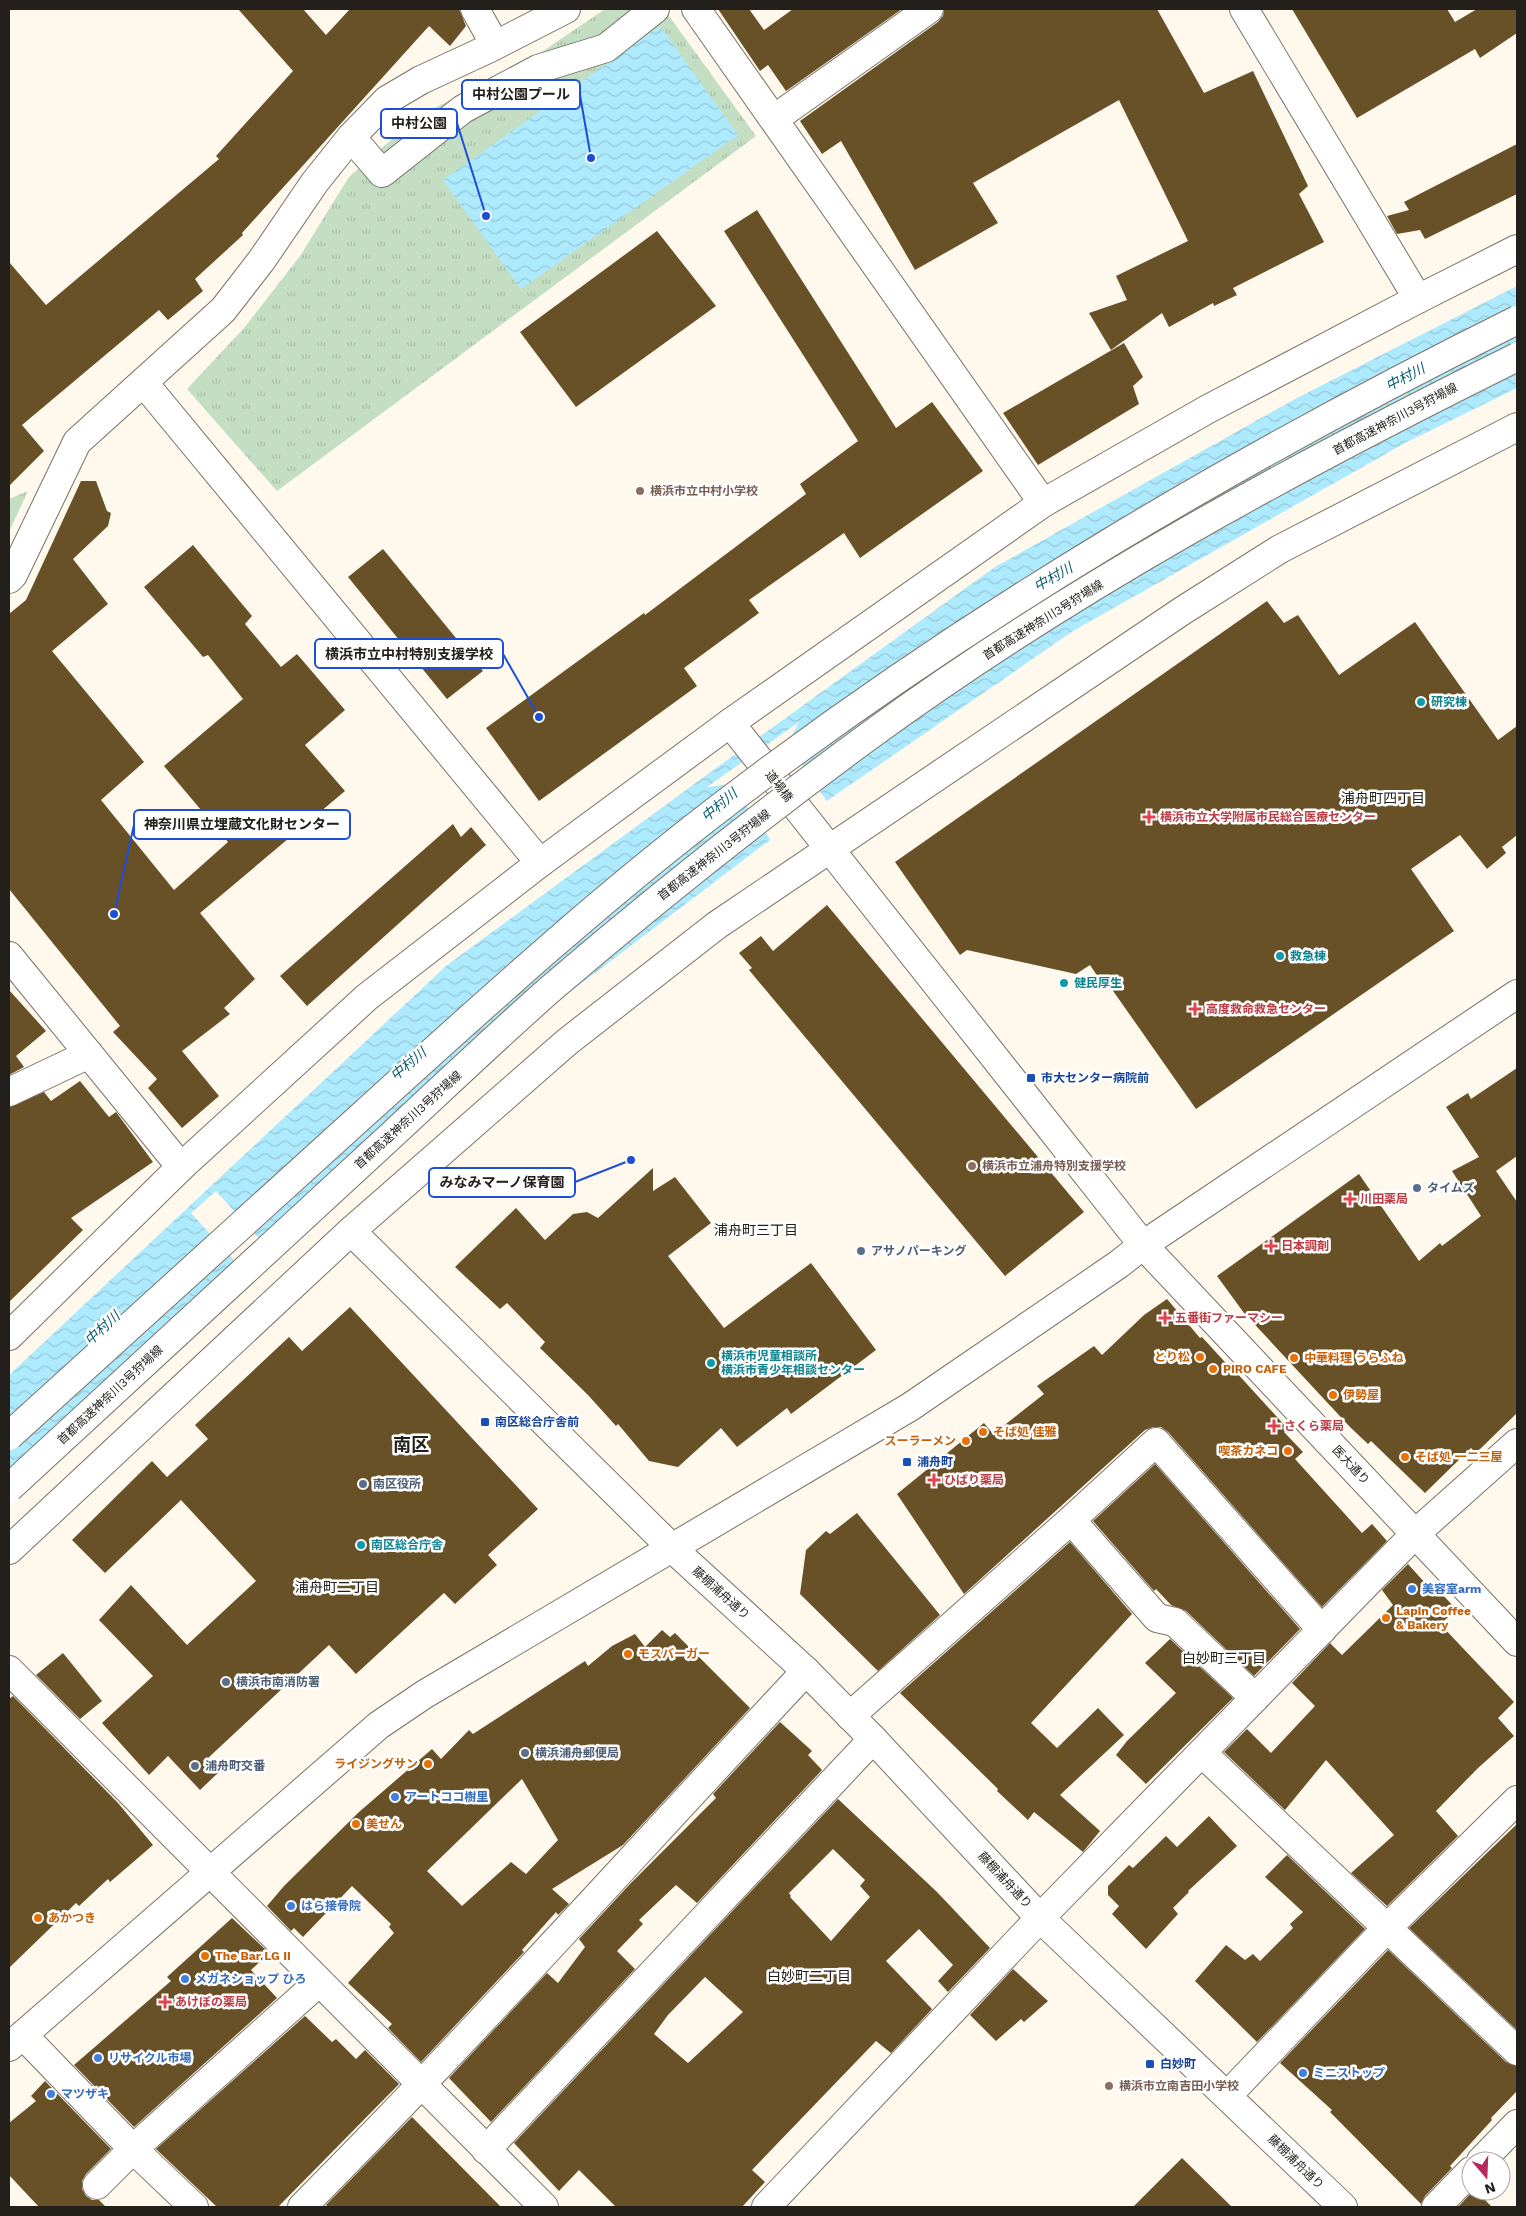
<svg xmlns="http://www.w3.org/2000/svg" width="1526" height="2216" font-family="'Work Sans','Noto Sans JP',sans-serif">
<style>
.park{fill:url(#park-tufts)}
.water{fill:url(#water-waves)}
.pier{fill:#fef8ed}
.building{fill:#685127;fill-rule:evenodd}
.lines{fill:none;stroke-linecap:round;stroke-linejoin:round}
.minor-casing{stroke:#797267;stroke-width:30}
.major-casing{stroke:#797267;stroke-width:30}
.minor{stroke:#fff;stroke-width:28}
.major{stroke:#fff;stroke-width:28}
.highway-bridge-casing{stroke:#797267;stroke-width:30;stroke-linecap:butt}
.highway-bridge{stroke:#fff;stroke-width:28}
.education-dot{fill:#8d6e63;stroke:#fff;stroke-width:2}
.culture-dot{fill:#0f9aa8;stroke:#fff;stroke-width:2}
.health-dot{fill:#e0444e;stroke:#fff;stroke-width:2}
.transit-dot{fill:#1a4fb4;stroke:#fff;stroke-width:2}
.service-dot{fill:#5c6f8a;stroke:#fff;stroke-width:2}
.food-dot{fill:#e8710a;stroke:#fff;stroke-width:2}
.shop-dot{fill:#3f7fe0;stroke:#fff;stroke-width:2}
.labels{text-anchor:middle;stroke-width:5;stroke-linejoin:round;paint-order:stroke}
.street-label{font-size:12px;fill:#23201c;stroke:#fff}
.education-label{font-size:12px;font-weight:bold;fill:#785e54;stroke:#fff;text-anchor:start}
.culture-label{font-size:12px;font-weight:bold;fill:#0d838f;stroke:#fff;text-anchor:start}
.health-label{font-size:12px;font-weight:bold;fill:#be3a42;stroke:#fff;text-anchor:start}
.transit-label{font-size:12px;font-weight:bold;fill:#164399;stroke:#fff;text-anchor:start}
.service-label{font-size:12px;font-weight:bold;fill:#4e5e75;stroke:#fff;text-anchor:start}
.food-label{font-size:12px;font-weight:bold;fill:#c56008;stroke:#fff;text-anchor:start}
.shop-label{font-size:12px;font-weight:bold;fill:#366cbe;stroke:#fff;text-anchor:start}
.water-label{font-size:14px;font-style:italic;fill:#065b6f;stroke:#fff}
.neighbourhood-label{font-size:14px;fill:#23201c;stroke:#fff}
.district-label{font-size:18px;font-weight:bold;fill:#23201c;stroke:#fff}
.leader{fill:none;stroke:#1d4ed8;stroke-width:2}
.callout-dot{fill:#1d4ed8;stroke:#fff;stroke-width:2}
.callout{fill:#fff;stroke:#1d4ed8;stroke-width:2}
.callout-label{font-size:14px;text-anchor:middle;font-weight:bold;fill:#23201c}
</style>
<defs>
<pattern id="park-tufts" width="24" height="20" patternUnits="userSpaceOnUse" patternTransform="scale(1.25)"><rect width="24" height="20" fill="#c4dec3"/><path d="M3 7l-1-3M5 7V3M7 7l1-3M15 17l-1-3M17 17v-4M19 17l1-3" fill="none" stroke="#a8bea7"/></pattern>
<pattern id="water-waves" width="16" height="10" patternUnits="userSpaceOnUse" patternTransform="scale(1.25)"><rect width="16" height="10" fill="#adeafd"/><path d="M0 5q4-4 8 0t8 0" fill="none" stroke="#95c8d8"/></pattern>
</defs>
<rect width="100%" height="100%" fill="#fef8ed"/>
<g class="park">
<polygon points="605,9 664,9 756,136 277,491 187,389 244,328 300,256 349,177 418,116 521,66"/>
<polygon points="28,491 9,532 9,499"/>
</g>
<g class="water">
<polygon points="660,26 738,135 521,289 443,180"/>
<polygon points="1517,286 1517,388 1403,444 1073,631 763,845 495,1049 47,1469 9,1502 9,1375 446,966 712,771 995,567 1297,398"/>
</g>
<g class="pier">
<polygon points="799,722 788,744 828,803 772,842 731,784 707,787"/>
<polygon points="216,1191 274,1255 250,1278 191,1213"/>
</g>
<g class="building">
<polygon points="238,9 303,9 326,35 350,9 459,9 466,26 450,46 429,26 242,233 243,235 195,279 203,291 168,320 159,310 22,425 44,451 9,486 9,262 46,305 219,159 216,156 293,71"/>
<polygon points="718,9 749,9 764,30 793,9 902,9 786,91 768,65 760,71"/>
<polygon points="944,9 1157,9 1204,93 1253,71 1308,186 1299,194 1324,242 1233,288 1237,295 1214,306 1213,303 1169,327 1162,313 1111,350 1089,313 1127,300 1116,276 1188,241 1119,100 973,183 998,223 915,270 841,141 822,154 800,121 938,22 943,16"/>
<polygon points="1292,9 1447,9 1455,22 1477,9 1517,9 1517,33 1480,58 1475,49 1357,118"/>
<polygon points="1517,144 1517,194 1425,239 1420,230 1397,234 1387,216 1409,210 1404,202"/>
<polygon points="757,210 896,428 932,402 983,471 860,558 844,533 749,600 759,613 684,668 697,686 539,801 486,728 644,613 645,615 806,494 800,484 858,441 724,231"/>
<polygon points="657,231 716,306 576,407 520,332"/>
<polygon points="1124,343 1143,377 1133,386 1139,404 1038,465 1003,413"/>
<polygon points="81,481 96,481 107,511 111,513 108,526 73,559 108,604 52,651 144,762 101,800 174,890 228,842 164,766 243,699 208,655 203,657 144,587 193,545 252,616 245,624 281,667 297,654 345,710 305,745 345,791 200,913 255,979 224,1008 230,1014 182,1051 219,1096 182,1128 148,1088 157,1079 113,1032 120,1026 9,889 9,614 26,600"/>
<polygon points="383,549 483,671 447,699 348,577"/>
<polygon points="1267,601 1284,623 1298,615 1339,675 1415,622 1498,740 1517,726 1517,835 1502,847 1506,853 1487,869 1460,835 1411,869 1454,931 1196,1109 1104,978 1100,980 1090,965 1076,974 967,950 960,955 895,862"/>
<polygon points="453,824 461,837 471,827 486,845 307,1006 280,976"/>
<polygon points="827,905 1084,1212 1005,1276 749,970 752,968 739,953 761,936 773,951"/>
<polygon points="9,990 46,1031 16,1056 24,1067 9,1075"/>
<polygon points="1517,1068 1517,1156 1496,1171 1517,1202 1517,1413 1476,1453 1471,1448 1425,1493 1371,1441 1368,1444 1350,1427 1244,1313 1217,1276 1359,1174 1419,1261 1440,1243 1442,1246 1481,1216 1452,1171 1479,1157 1446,1107 1468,1093 1471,1099"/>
<polygon points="80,1081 109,1117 116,1112 153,1162 71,1218 83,1230 9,1302 9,1107 44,1092 51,1101"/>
<polygon points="653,1168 653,1191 675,1177 711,1223 668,1256 724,1328 811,1263 876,1350 791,1414 787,1408 737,1447 721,1428 678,1467 649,1461 618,1424 616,1426 588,1395 540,1348 545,1342 507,1303 500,1309 455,1267 516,1208 545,1240 573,1214 587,1212 598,1218"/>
<polygon points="1167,1299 1200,1338 1202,1337 1234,1372 1235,1371 1288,1429 1284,1432 1303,1452 1295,1459 1362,1533 1372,1524 1387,1541 1322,1607 1168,1432 1161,1427 1153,1427 1145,1430 964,1594 897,1494 984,1423 993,1434 1044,1394 1037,1386 1094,1346 1102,1355 1144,1315"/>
<polygon points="350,1307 538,1509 488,1555 497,1565 455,1604 444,1593 356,1674 329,1645 207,1759 219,1772 200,1790 168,1756 149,1775 102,1723 153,1676 99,1620 131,1585 187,1645 256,1581 181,1500 105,1573 72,1540 152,1461 167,1477 208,1439 195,1425 289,1337 302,1351"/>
<polygon points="1155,1464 1300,1629 1254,1676 1186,1611 1171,1605 1156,1589 1154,1591 1093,1521"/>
<polygon points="857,1513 940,1615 878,1671 800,1594 806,1550 826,1531 830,1534"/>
<polygon points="1070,1542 1132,1614 1031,1723 1057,1748 1098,1708 1124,1735 1060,1795 1100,1831 1083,1852 1034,1812 1028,1820 997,1791 998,1789 900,1693"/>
<polygon points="1408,1564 1435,1594 1439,1591 1457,1610 1440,1624 1514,1702 1498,1718 1514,1736 1478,1768 1436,1811 1458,1836 1387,1906 1351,1873 1394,1835 1326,1760 1285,1810 1224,1752 1247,1729 1271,1753 1315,1706 1292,1683 1330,1643 1342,1655 1393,1605 1382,1590"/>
<path d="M 662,1630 L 670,1637 L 675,1633 L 750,1708 L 623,1845 L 552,1889 L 569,1904 L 558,1915 L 556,1912 L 522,1950 L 524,1952 L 421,2062 L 388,2028 L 392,2024 L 348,1983 L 394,1933 L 389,1927 L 391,1924 L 352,1886 L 303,1937 L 294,1928 L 291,1931 L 267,1906 L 284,1886 L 359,1812 L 432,1749 L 441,1759 L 469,1730 L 473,1734 L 585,1661 L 588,1666 L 612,1646 L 635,1634 L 645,1647 ZM 522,1779 L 558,1840 L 526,1874 L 511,1862 L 462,1906 L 427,1871 Z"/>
<polygon points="1170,1639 1233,1698 1146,1784 1116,1755 1127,1741 1176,1693 1145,1663"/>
<polygon points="63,1653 102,1701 80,1719 36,1675"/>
<polygon points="13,1696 118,1803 153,1845 110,1882 108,1879 79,1906 76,1903 9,1968 9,1699"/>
<polygon points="780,1722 812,1751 808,1755 822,1770 697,1903 676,1885 639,1920 643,1924 617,1951 635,1969 491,2122 449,2078 547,1973 558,1983 585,1947 579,1939 630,1884 716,1798 713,1794"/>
<path d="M 838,1799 L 937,1892 L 990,1948 L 948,1992 L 938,1981 L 953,1965 L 919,1929 L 886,1961 L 932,2009 L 891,2053 L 876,2041 L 752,2170 L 765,2182 L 742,2207 L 616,2207 L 579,2170 L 559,2191 L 514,2143 ZM 833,1849 L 865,1880 L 860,1886 L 870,1897 L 831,1941 L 790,1897 L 791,1896 L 789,1893 ZM 705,1977 L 743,2012 L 688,2063 L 654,2034 L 668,2015 Z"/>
<polygon points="1209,1816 1237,1846 1188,1891 1189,1892 1173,1908 1178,1914 1146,1949 1112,1914 1119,1906 1108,1895 1108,1886 1129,1865 1133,1868 1166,1836 1177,1847"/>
<polygon points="1517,1824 1517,2030 1409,1928"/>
<polygon points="1287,1855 1365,1929 1257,2042 1195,1981 1226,1945 1245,1960 1253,1954 1260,1961 1293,1928 1290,1924 1303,1912 1265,1877"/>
<polygon points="232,1918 269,1953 251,1970 277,1998 134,2127 74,2065 171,1981 167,1977"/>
<polygon points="1388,1950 1506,2062 1517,2066 1517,2091 1491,2118 1492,2120 1450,2166 1452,2168 1425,2196 1421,2204 1330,2112 1332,2110 1280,2063"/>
<polygon points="1013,1969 1048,2001 1024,2022 1021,2019 996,2041 970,2015"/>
<polygon points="305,2016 332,2042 336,2039 356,2059 365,2050 399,2084 278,2207 217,2207 156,2149"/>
<polygon points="45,2081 111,2149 86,2174 82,2181 82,2189 86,2196 92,2200 99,2200 106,2207 39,2207 9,2175 9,2123 36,2101 31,2096"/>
<polygon points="412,2117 501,2207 328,2207 326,2205"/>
<polygon points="1182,2158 1232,2207 1133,2207"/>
<polygon points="1473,2191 1476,2191 1492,2207 1458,2207"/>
</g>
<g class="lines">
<g class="minor-casing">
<g id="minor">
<polyline points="475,9 495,45"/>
<polyline points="696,9 1043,503"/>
<polyline points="1244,9 1418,299"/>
<polyline points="774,119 929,9"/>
<polyline points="351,137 382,173 463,109 538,69 606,48 655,9"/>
<polyline points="143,382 540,863"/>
<polyline points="9,579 13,575 77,442 223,310 261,261 315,182 351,137 387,100 421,80 490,48 566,9"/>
<polyline points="730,723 1143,1245 1517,1642"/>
<polyline points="9,956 181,1167"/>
<polyline points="9,1092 89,1054"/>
<polyline points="351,1231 673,1549 806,1671 873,1739 1040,1918 1343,2207"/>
<polyline points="9,1336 181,1167 367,997 540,863 730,723 1043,503 1208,409 1418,299 1517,249"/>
<polyline points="1071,1520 1157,1618 1175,1622 1255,1698"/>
<polyline points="9,1550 351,1231 567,1042 717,925 1182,611 1280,549 1517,427"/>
<polyline points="9,1670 544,2207"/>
<polyline points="850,1716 1071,1520 1156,1442 1322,1630"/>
<polyline points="1202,1753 1517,2051"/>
<polyline points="23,2035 133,2149 194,2207"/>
<polyline points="1227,2096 1387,1928 1517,1800"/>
<polyline points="486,2150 873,1739"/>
<polyline points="1481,2161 1517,2124"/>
<polyline points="97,2185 133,2149 319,1982"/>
<path d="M 302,2207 C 475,2033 638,1850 806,1671"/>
<polyline points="766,2207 1040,1918 1416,1533 1517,1443"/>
<polyline points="1436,2207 1471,2171"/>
</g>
</g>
<g class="major-casing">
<polyline id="major" points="9,2047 379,1725 425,1694 910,1407 1119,1264 1143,1245 1517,994"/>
</g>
<use href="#minor" class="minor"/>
<use href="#major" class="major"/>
<g class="highway-bridge-casing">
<g id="highway-bridge">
<path d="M 9,1436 C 128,1328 247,1219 367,1111 C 484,1005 600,899 726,803 C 973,614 1239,458 1517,320"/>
<path d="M 9,1488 C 137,1370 265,1251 394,1133 C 447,1084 500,1033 555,985 C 657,898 761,815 869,736 C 1071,588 1293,468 1517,357"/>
</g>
</g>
<use href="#highway-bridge" class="highway-bridge"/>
</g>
<g class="education-dot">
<circle cx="640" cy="491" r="5"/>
<circle cx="972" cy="1166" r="5"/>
<circle cx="1109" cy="2086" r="5"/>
</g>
<g class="culture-dot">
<circle cx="1421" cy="702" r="5"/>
<circle cx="1280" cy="956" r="5"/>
<circle cx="1064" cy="983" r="5"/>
<circle cx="711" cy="1363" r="5"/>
<circle cx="361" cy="1545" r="5"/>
</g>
<g class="health-dot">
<path d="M1146.5 809.5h5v5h5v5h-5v5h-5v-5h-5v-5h5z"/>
<path d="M1192.5 1001.5h5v5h5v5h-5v5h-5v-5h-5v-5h5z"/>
<path d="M1347.5 1191.5h5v5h5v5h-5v5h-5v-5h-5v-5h5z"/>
<path d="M1268.5 1238.5h5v5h5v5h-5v5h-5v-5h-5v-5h5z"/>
<path d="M1162.5 1310.5h5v5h5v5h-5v5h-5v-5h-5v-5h5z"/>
<path d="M1271.5 1418.5h5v5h5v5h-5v5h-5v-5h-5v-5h5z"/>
<path d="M931.5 1472.5h5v5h5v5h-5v5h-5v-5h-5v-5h5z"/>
<path d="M162.5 1994.5h5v5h5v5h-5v5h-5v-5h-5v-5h5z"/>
</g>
<g class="transit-dot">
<rect x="1026" y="1073" width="10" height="10" rx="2.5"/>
<rect x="480" y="1417" width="10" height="10" rx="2.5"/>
<rect x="902" y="1457" width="10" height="10" rx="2.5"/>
<rect x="1145" y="2059" width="10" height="10" rx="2.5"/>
</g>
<g class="service-dot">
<circle cx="1417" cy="1188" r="5"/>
<circle cx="861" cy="1251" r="5"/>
<circle cx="363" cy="1484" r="5"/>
<circle cx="226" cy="1682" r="5"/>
<circle cx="525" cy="1753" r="5"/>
<circle cx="195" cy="1766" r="5"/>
</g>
<g class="food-dot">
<circle cx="1200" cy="1357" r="5"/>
<circle cx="1294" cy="1358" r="5"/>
<circle cx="1213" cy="1369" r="5"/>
<circle cx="1333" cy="1395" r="5"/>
<circle cx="983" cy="1432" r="5"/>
<circle cx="966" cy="1441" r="5"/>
<circle cx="1288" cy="1451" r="5"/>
<circle cx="1405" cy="1457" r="5"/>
<circle cx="1386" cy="1618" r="5"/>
<circle cx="628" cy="1654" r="5"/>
<circle cx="428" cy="1764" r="5"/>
<circle cx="356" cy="1824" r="5"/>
<circle cx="38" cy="1918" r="5"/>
<circle cx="205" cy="1956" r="5"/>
</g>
<g class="shop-dot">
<circle cx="1412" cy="1589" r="5"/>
<circle cx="395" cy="1797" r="5"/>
<circle cx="291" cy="1906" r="5"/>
<circle cx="185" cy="1979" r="5"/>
<circle cx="98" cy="2058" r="5"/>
<circle cx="1303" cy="2073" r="5"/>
<circle cx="51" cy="2094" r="5"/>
</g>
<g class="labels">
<g class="street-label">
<text transform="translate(1395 419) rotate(-28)" y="4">首都高速神奈川3号狩場線</text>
<text transform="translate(1043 620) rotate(-32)" y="4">首都高速神奈川3号狩場線</text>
<text transform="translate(779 786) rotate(52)" y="4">道場橋</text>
<text transform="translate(714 855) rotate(-38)" y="4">首都高速神奈川3号狩場線</text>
<text transform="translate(408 1120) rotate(-42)" y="4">首都高速神奈川3号狩場線</text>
<text transform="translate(110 1395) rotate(-43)" y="4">首都高速神奈川3号狩場線</text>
<text transform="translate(1351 1465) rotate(47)" y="4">医大通り</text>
<text transform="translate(721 1593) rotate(42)" y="4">藤棚浦舟通り</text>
<text transform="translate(1005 1880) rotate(47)" y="4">藤棚浦舟通り</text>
<text transform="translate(1296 2162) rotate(44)" y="4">藤棚浦舟通り</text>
</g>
<g class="education-label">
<text x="650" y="495">横浜市立中村小学校</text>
<text x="982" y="1170">横浜市立浦舟特別支援学校</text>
<text x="1119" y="2090">横浜市立南吉田小学校</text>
</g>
<g class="culture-label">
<text x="1431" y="706">研究棟</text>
<text x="1290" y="960">救急棟</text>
<text x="1074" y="987">健民厚生</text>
<text x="721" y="1360">横浜市児童相談所<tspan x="721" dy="14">横浜市青少年相談センター</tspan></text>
<text x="371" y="1549">南区総合庁舎</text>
</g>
<g class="health-label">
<text x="1160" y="821">横浜市立大学附属市民総合医療センター</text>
<text x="1206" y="1013">高度救命救急センター</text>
<text x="1360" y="1203">川田薬局</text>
<text x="1281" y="1250">日本調剤</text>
<text x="1175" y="1322">五番街ファーマシー</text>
<text x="1284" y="1430">さくら薬局</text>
<text x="944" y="1484">ひばり薬局</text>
<text x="175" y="2006">あけぼの薬局</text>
</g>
<g class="transit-label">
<text x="1041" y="1082">市大センター病院前</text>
<text x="495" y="1426">南区総合庁舎前</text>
<text x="917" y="1466">浦舟町</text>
<text x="1160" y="2068">白妙町</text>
</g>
<g class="service-label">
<text x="1427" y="1192">タイムズ</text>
<text x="871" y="1255">アサノパーキング</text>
<text x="373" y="1488">南区役所</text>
<text x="236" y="1686">横浜市南消防署</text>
<text x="535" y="1757">横浜浦舟郵便局</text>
<text x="205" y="1770">浦舟町交番</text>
</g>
<g class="food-label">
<text x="1190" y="1361" text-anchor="end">とり松</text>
<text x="1304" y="1362">中華料理 うらふね</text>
<text x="1223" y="1373">PIRO CAFE</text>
<text x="1343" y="1399">伊勢屋</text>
<text x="993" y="1436">そば処 佳雅</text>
<text x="956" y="1445" text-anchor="end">スーラーメン</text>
<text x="1278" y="1455" text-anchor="end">喫茶カネコ</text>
<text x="1415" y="1461">そば処 一二三屋</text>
<text x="1396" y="1615">Lapin Coffee<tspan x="1396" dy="14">&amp; Bakery</tspan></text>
<text x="638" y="1658">モスバーガー</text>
<text x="418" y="1768" text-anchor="end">ライジングサン</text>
<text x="366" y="1828">美せん</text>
<text x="48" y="1922">あかつき</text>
<text x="215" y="1960">The Bar LG II</text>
</g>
<g class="shop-label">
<text x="1422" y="1593">美容室arm</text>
<text x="405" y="1801">アートココ樹里</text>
<text x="301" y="1910">はら接骨院</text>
<text x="195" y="1983">メガネショップ ひろ</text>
<text x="108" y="2062">リサイクル市場</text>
<text x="1313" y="2077">ミニストップ</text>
<text x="61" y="2098">マツザキ</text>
</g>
<g class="water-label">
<text transform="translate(1405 377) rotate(-28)" y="5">中村川</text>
<text transform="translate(1053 577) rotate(-30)" y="5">中村川</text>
<text transform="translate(719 805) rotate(-40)" y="5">中村川</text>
<text transform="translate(408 1064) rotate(-40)" y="5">中村川</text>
<text transform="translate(102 1328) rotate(-43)" y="5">中村川</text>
</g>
<g class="neighbourhood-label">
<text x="1383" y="803">浦舟町四丁目</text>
<text x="756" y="1235">浦舟町三丁目</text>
<text x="337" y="1592">浦舟町二丁目</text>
<text x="1224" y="1663">白妙町三丁目</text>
<text x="809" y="1981">白妙町二丁目</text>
</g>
<g class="district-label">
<text x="411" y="1451">南区</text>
</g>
</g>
<path class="leader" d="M591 158L580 95M486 216L457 123M539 717L503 654M114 914L134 825M631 1160L575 1182"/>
<g class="callout-dot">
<circle cx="591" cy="158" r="5"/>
<circle cx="486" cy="216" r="5"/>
<circle cx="539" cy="717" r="5"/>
<circle cx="114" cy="914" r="5"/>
<circle cx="631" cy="1160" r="5"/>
</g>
<g class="callout">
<rect x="462" y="80" width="118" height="29" rx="5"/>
<rect x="381" y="109" width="76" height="29" rx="5"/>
<rect x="315" y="639" width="188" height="29" rx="5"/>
<rect x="134" y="810" width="216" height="29" rx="5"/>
<rect x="429" y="1168" width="146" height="29" rx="5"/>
</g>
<g class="callout-label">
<text x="521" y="99">中村公園プール</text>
<text x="419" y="128">中村公園</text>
<text x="409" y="659">横浜市立中村特別支援学校</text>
<text x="242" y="829">神奈川県立埋蔵文化財センター</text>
<text x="502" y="1187">みなみマーノ保育園</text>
</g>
<rect width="1526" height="2216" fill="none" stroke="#23201c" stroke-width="20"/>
<g transform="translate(1486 2176) rotate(161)"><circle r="24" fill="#ffffff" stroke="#a7a6a4"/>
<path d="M0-4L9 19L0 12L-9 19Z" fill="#b6295c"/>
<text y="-8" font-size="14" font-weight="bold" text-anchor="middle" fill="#23201c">N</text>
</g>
</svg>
